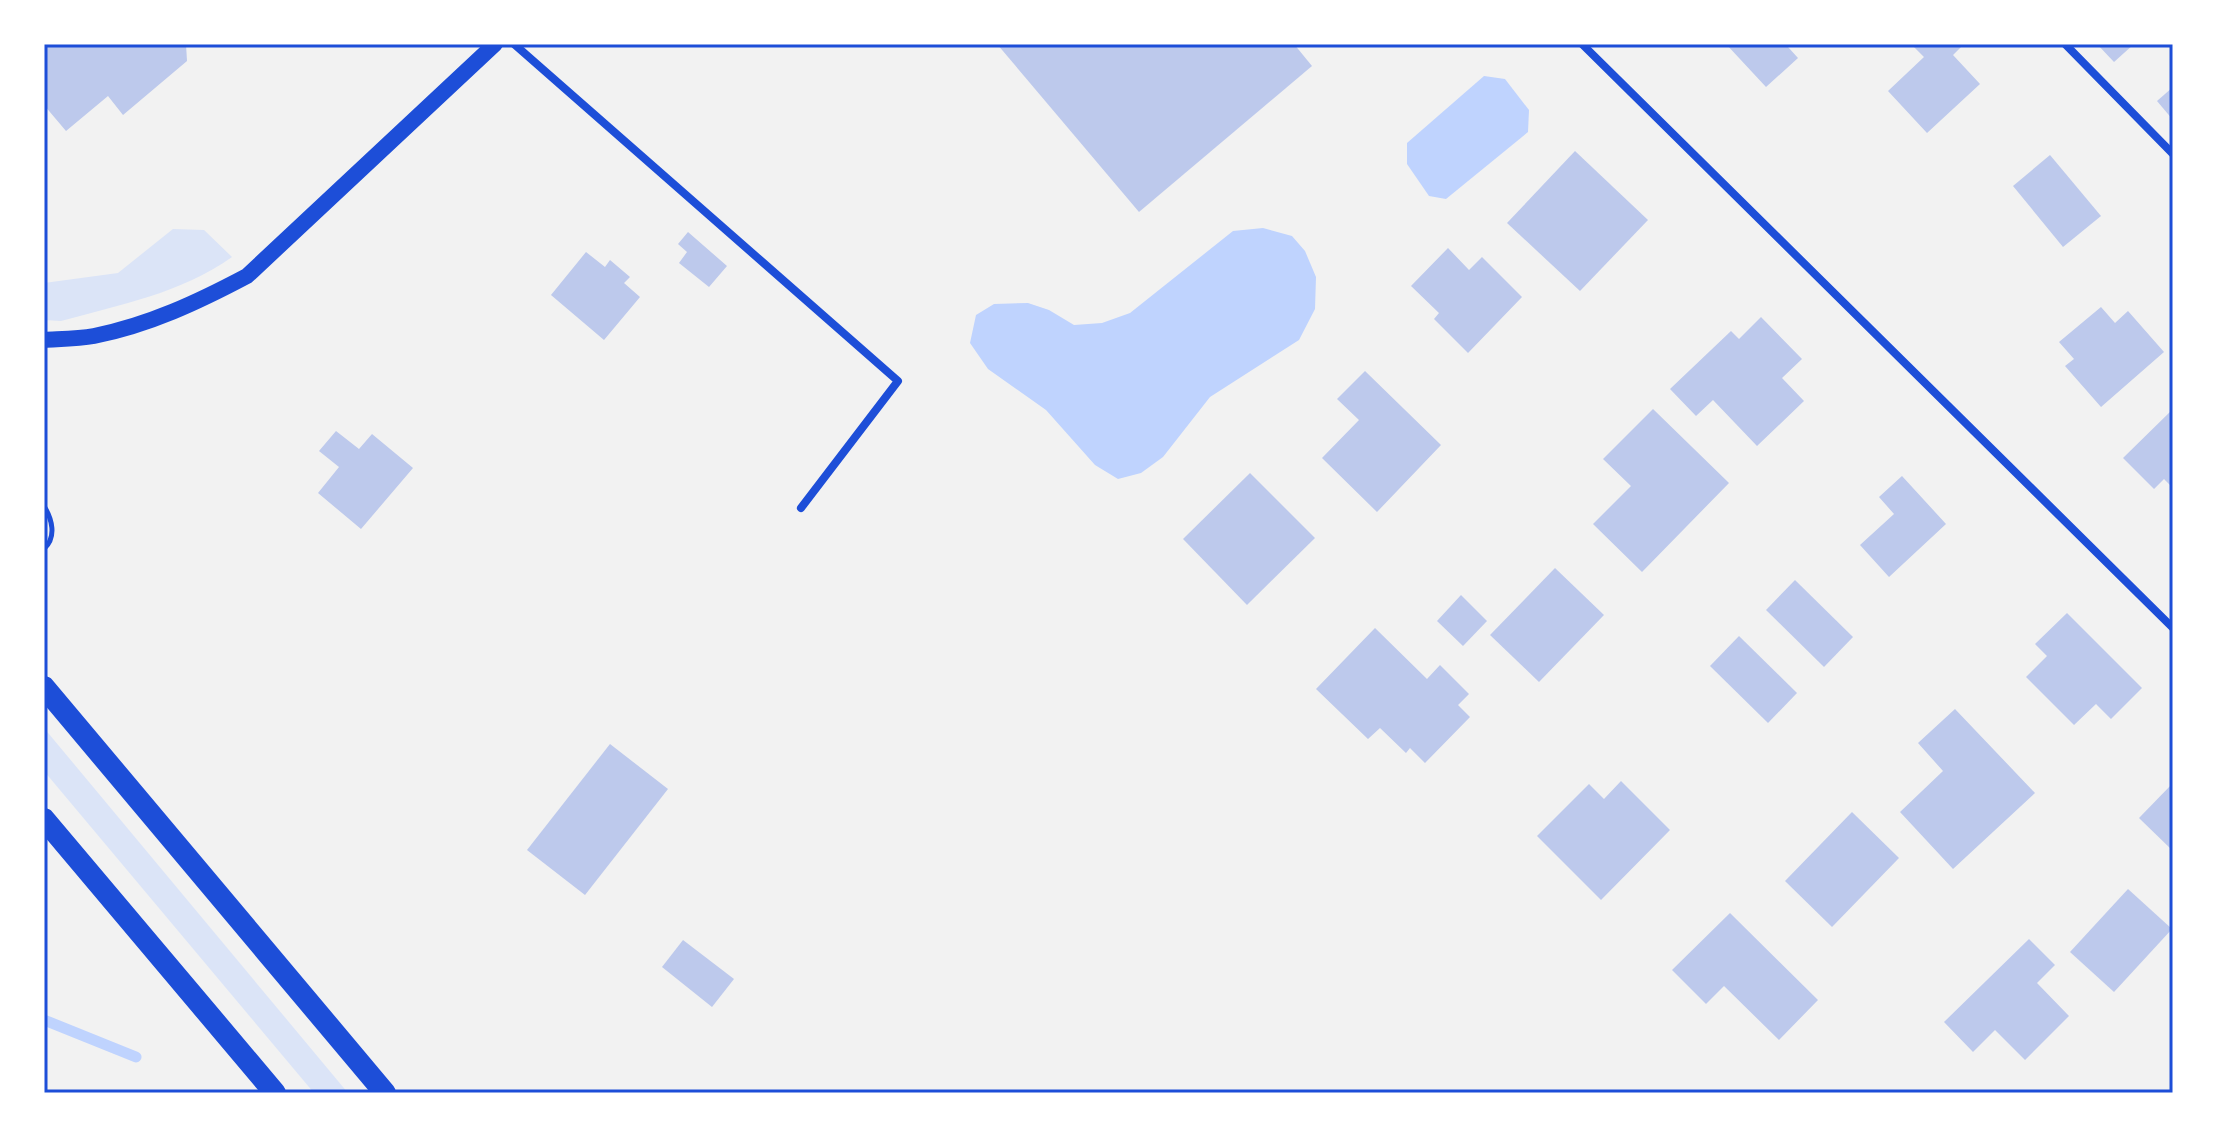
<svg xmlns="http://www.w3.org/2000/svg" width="2217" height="1137" font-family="Signika,sans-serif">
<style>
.green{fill:#dbe4f7}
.water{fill:#bfd3fe}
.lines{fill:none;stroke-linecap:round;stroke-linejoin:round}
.stream{stroke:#bfd3fe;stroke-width:11}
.building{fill:#bdc9ec}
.path{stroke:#1d4ed8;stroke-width:5}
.minor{stroke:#1d4ed8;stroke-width:8}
.secondary{stroke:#1d4ed8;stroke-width:16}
.trunk{stroke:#1d4ed8;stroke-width:22}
.neatline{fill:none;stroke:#1d4ed8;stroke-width:3}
</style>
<rect width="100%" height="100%" fill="#f2f2f2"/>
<g class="green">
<path d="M 173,229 L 204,230 L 232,257 C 179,294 122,304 61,321 L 44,320 L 44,283 L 118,273 Z"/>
<polygon points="44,728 348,1093 314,1093 44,771"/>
</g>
<g class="water">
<polygon points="1484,76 1505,79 1529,110 1528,132 1446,199 1429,196 1407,164 1407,143"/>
<polygon points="1263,228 1292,236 1305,251 1316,277 1315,309 1299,340 1210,397 1163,457 1141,473 1118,479 1095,465 1046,410 988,369 970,343 976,315 994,304 1028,303 1049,310 1074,325 1102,323 1130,313 1233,231"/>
</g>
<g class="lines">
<polyline class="stream" points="44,1020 136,1057"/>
</g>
<g class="building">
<polygon points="44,44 186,44 187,61 123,115 108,96 66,131 44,105"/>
<polygon points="997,44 1294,44 1312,66 1139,212"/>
<polygon points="1726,44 1792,44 1788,47 1798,58 1766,87"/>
<polygon points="1911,44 1964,44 1953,55 1980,84 1927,133 1888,91 1924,57"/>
<polygon points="2097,44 2134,44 2114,62"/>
<polygon points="2173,87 2173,120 2157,101"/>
<polygon points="1575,151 1648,220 1580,291 1507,223"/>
<polygon points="2050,155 2101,216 2063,247 2013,186"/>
<polygon points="688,232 727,266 709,287 679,263 687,252 678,244"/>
<polygon points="1448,248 1469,270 1482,257 1522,297 1468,353 1434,319 1439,313 1411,286"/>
<polygon points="586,252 605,267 610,260 630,277 624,283 640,297 604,340 551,295"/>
<polygon points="2101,307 2115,323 2128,311 2164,352 2101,407 2065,366 2074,359 2059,342"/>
<polygon points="1761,317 1802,359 1782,378 1804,401 1757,446 1713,400 1696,416 1670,389 1731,331 1739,339"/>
<polygon points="1365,371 1441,445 1377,512 1322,458 1359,420 1337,399"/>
<polygon points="1653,409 1729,483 1642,572 1593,524 1631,486 1603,459"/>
<polygon points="2173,409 2173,488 2164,479 2154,489 2123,458"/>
<polygon points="336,431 359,449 372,434 413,468 361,529 318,493 339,467 319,451"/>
<polygon points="1250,473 1315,538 1247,605 1183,539"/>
<polygon points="1902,476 1946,524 1889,577 1860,545 1894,514 1879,497"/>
<polygon points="1555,568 1604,615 1539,682 1490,635"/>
<polygon points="1795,580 1853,637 1824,667 1766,610"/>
<polygon points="1461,595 1487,621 1463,646 1437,621"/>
<polygon points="2067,613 2142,688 2111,719 2096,704 2074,725 2026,677 2047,656 2035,644"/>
<polygon points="1375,628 1427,679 1440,665 1469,694 1458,705 1470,717 1425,763 1410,748 1406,753 1380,728 1368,739 1316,689"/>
<polygon points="1739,636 1797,693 1768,723 1710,666"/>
<polygon points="1955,709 2035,793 1953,869 1900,812 1943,771 1918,743"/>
<polygon points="610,744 668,789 585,895 527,850"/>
<polygon points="1621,781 1670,830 1601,900 1537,836 1589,784 1604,799"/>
<polygon points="2173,783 2173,851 2139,818"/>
<polygon points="1852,812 1899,858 1832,927 1785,881"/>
<polygon points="2128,889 2172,929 2114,992 2070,952"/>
<polygon points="1730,913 1818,1000 1779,1040 1724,986 1706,1004 1672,970"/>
<polygon points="2029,939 2055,965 2037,983 2069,1016 2025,1060 1995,1030 1973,1052 1944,1022"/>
<polygon points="683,940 734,979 712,1007 662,967"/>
</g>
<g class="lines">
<path class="path" d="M 44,506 C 52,519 57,537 44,549"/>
<g class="minor">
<polyline points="514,44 898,381 801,508"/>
<polyline points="1582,44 2173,628"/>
<polyline points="2065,44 2173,154"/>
</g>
<path class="secondary" d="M 44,340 C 60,339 78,339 94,336 C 149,325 198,302 247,276 L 495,44"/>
<g class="trunk">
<polyline points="44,687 385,1093"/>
<polyline points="44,819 275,1093"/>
</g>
</g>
<rect width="2217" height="1137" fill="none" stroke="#ffffff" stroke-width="92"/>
<rect x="46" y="46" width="2125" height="1045" class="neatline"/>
</svg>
